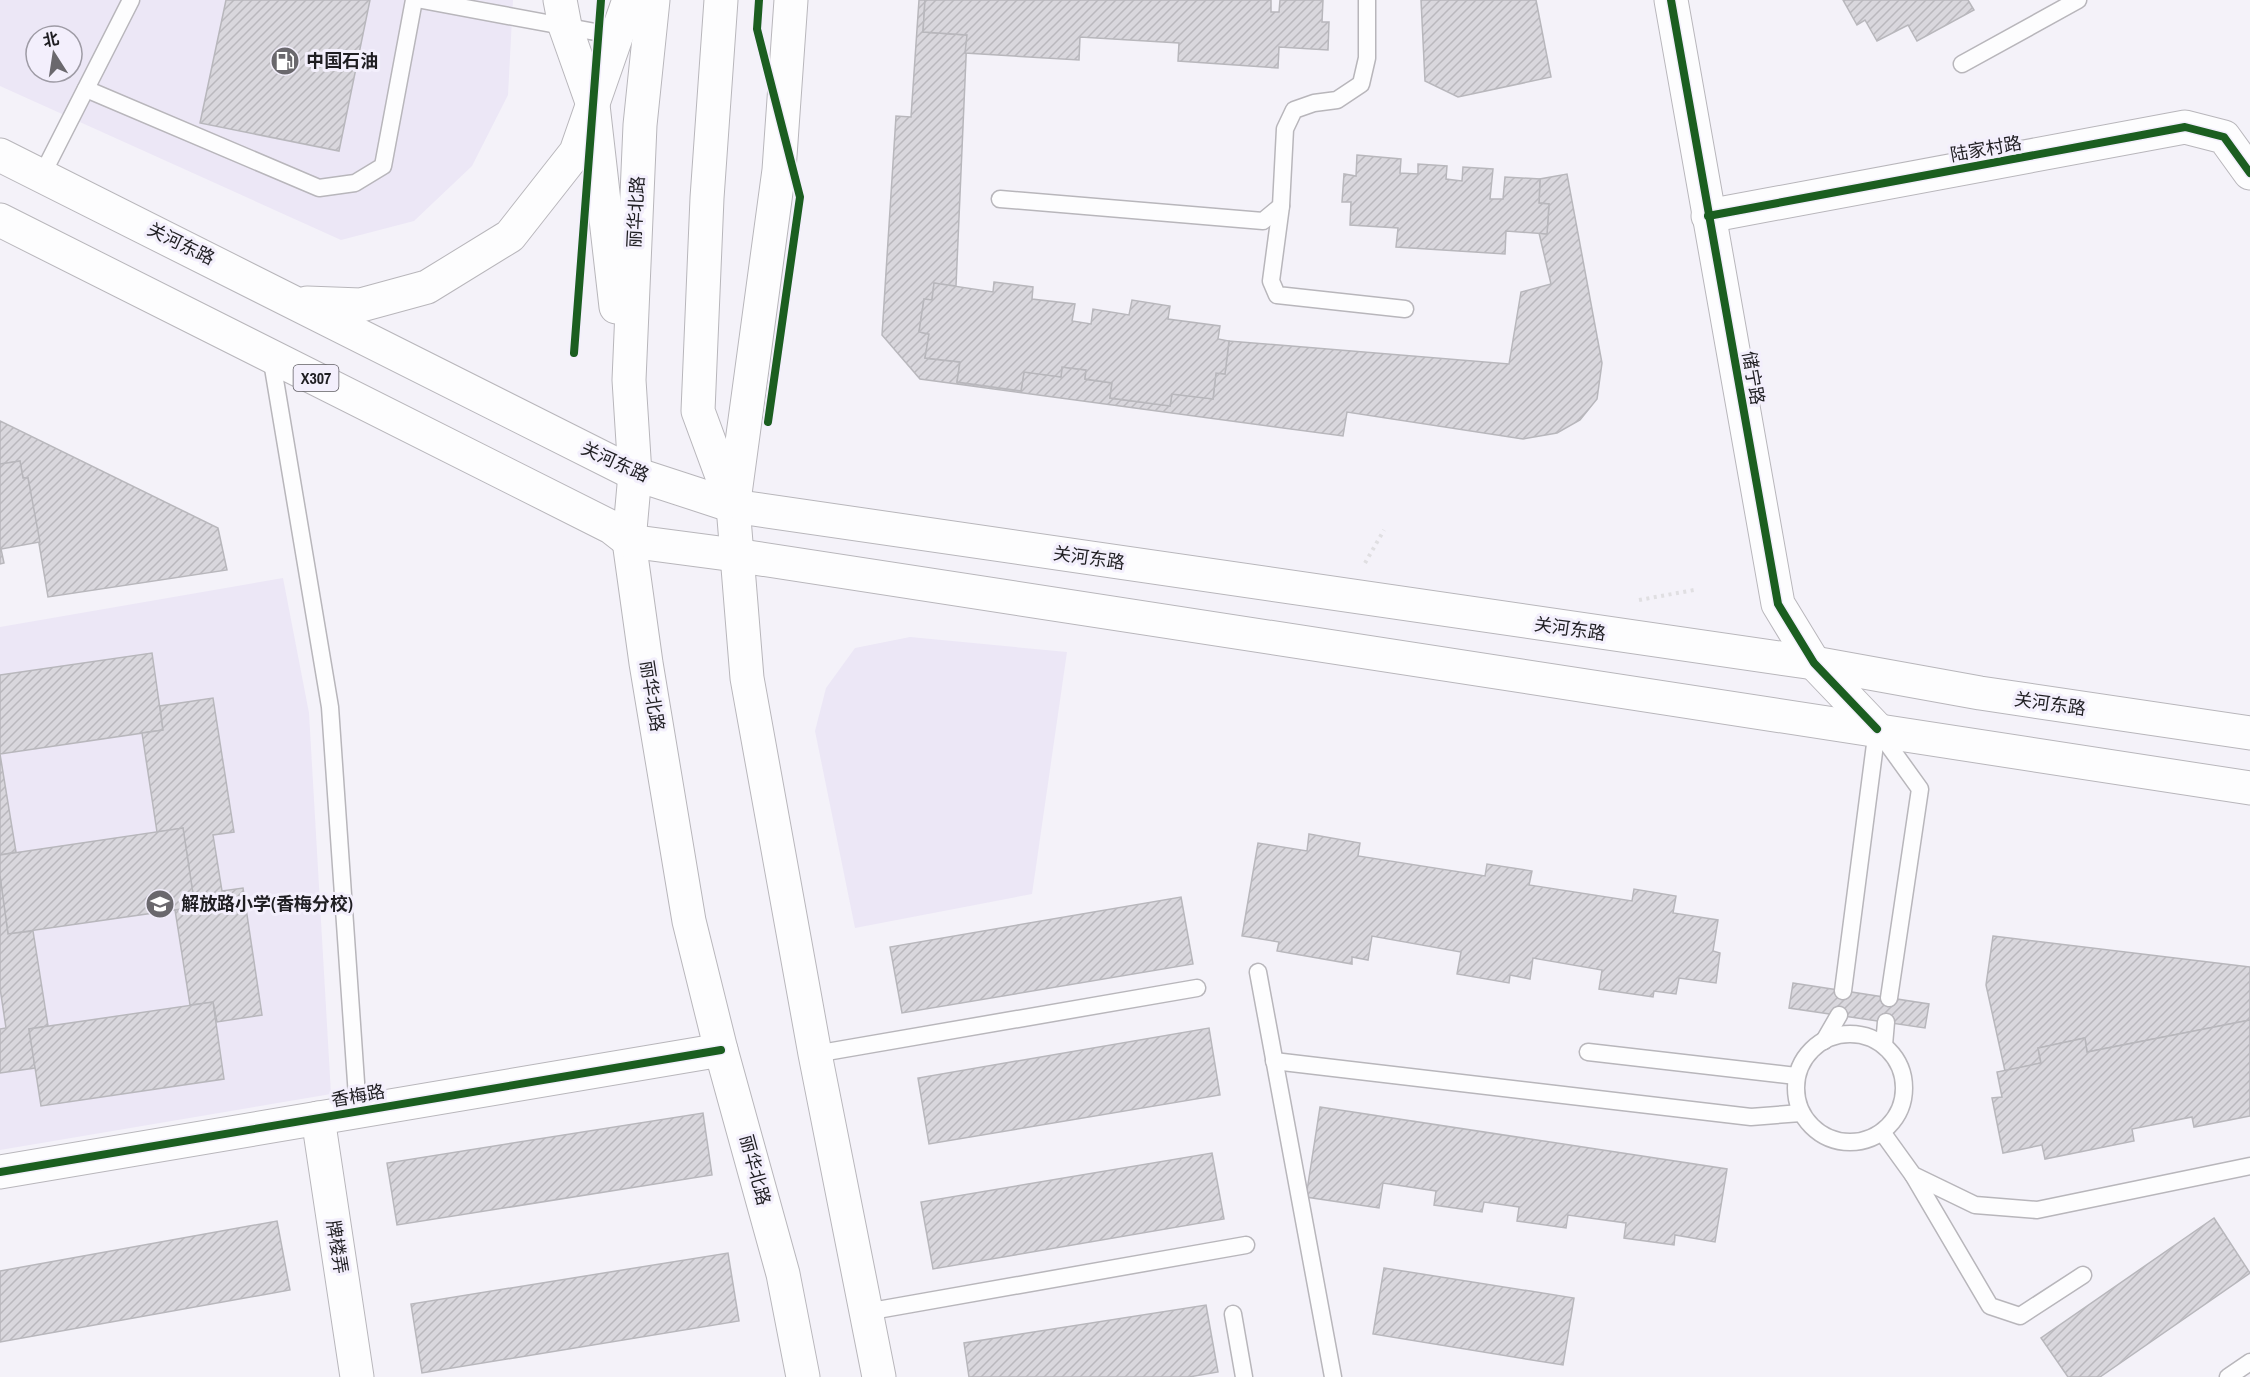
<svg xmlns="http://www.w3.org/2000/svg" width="2250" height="1377" font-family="'Archivo Narrow','Noto Sans SC',sans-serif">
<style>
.built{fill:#ece7f6;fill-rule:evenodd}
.building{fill:url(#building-hatch);stroke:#b8b7bc;stroke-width:1.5}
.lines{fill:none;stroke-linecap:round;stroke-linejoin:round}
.lane-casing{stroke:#b8b6bb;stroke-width:19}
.street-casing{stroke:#b8b6bb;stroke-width:35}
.secondary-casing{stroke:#b8b6bb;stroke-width:35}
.primary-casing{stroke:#b8b6bb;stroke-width:35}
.path{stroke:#e0dfe2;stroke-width:4;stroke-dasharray:3 4.5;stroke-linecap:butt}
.lane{stroke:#fdfdfe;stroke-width:16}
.street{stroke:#fdfdfe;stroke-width:33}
.secondary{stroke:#fdfdfe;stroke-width:33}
.primary{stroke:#fdfdfe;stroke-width:33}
.cycleway-casing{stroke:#f3effc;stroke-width:11}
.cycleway{stroke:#1b5e20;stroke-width:8}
.labels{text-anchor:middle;stroke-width:6;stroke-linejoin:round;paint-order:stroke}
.shield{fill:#f3effc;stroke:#5f5d63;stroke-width:1.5}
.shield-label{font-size:16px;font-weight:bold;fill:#1f1e22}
.poi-label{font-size:18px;font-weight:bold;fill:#1f1e22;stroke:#f3effc;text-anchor:start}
.street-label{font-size:18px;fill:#1f1e22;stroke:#f3effc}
</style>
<defs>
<pattern id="building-hatch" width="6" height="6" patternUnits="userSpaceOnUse" patternTransform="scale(1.5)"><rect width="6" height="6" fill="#d9d7dd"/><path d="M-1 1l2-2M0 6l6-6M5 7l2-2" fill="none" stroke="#bab8bd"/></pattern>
</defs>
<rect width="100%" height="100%" fill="#f4f2f9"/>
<g class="built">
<path d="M 0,0 L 513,0 L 508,95 L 472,166 L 414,221 L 341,240 L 0,86 ZM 36,36 L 72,36 L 72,72 L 36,72 Z"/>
<polygon points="283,578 309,713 331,1094 0,1150 0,627"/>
<polygon points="910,637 1067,652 1032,894 855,928 815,731 826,688 855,648"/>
</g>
<g class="building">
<polygon points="226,0 370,0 339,151 200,123"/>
<polygon points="919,0 925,0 923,32 967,35 956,286 934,283 932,300 924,299 919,332 929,334 925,358 960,362 957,382 1021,391 1024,372 1061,377 1062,367 1086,370 1085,379 1112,383 1110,398 1170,406 1172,394 1213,399 1216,373 1225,374 1229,341 1509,364 1521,292 1551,284 1539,233 1547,234 1549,204 1539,203 1540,179 1567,174 1602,363 1597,399 1580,420 1557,433 1523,439 1347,412 1343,436 920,379 882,335 896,116 911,117"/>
<polygon points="925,0 1271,0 1271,12 1279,12 1280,0 1323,0 1322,22 1329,22 1328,50 1279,47 1278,68 1178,61 1179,43 1080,37 1079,60 965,53 967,35 923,32"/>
<polygon points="1421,0 1536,0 1551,77 1458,97 1425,81"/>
<polygon points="1843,0 1968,0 1974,10 1917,41 1908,25 1877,41 1865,20 1857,25"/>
<polygon points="1357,155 1401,159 1400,173 1418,174 1418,164 1447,166 1446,179 1462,181 1463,167 1493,169 1490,199 1503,199 1505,177 1540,179 1539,203 1549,204 1547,234 1506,231 1505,254 1396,247 1398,228 1350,225 1351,202 1342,202 1344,174 1356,176"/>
<polygon points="994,282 1033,287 1032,299 1075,304 1072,321 1091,324 1093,309 1129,315 1132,300 1170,306 1168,319 1220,326 1218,339 1229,341 1225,374 1216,373 1213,399 1172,394 1170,406 1110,398 1112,383 1085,379 1086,370 1062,367 1061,377 1024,372 1021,391 957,382 960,362 925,358 929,334 919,332 924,299 932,300 934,283 993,292"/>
<polygon points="0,421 218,528 227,570 48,597 28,478 23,478 20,461 0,464"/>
<polygon points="20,461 23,478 28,478 40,542 1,549 4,563 0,564 0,464"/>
<polygon points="152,653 163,730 0,754 0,675"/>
<polygon points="213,698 234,832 213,835 222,891 243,888 262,1015 217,1022 213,1002 190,1005 175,910 195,907 183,828 157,832 142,733 163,730 160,706"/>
<polygon points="0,754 16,852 0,855"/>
<polygon points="183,828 195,907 8,934 0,876 0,855"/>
<polygon points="1309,834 1360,843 1358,856 1485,876 1487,864 1532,871 1529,885 1632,901 1634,889 1676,896 1673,913 1718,920 1713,951 1720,953 1716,983 1679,978 1676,994 1654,991 1653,997 1599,989 1602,970 1533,958 1530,979 1510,975 1509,983 1457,974 1461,952 1372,936 1368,960 1352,957 1352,964 1277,951 1279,942 1242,936 1258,843 1307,851"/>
<polygon points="0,876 8,934 33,931 48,1026 29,1029 35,1068 0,1073 0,1029 6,1028 0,988"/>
<polygon points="1181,897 1193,964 902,1013 890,947"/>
<polygon points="1993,936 2250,967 2250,1020 2087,1052 2085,1038 2038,1048 2041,1063 2005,1071 1986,985"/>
<polygon points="1793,983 1929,1004 1925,1028 1789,1008"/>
<polygon points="213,1002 224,1079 41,1106 29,1029"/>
<polygon points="2250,1020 2250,1116 2194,1127 2192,1117 2132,1129 2134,1141 2045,1159 2042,1145 2003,1153 1992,1098 2002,1097 1997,1072 2041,1063 2038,1048 2085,1038 2087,1052"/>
<polygon points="1209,1028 1220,1095 929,1144 918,1078"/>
<polygon points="1320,1107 1727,1169 1715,1242 1675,1235 1674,1245 1624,1238 1626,1223 1568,1215 1566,1228 1517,1221 1519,1207 1484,1202 1482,1212 1434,1205 1436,1191 1383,1183 1379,1208 1306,1197"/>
<polygon points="703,1113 712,1175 397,1225 387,1163"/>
<polygon points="1212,1153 1224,1219 933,1269 921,1202"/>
<polygon points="2214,1218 2250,1273 2100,1377 2068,1377 2041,1338"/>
<polygon points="277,1221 290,1290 0,1342 0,1271"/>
<polygon points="728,1253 739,1321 422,1373 411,1304"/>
<polygon points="1384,1268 1574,1298 1563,1365 1373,1334"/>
<polygon points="1206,1305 1218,1372 1189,1377 969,1377 964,1343"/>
</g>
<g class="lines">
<g class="lane-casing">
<g id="lane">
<polyline points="422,0 617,36"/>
<polyline points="1962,64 2078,0"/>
<polyline points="86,89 319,188 355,183 383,166 414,0"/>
<polyline points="42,175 131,0"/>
<polyline points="1000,199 1263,221 1281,206 1285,129 1294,110 1314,103 1337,100 1361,84 1367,58 1367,0"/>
<polyline points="1281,206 1271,281 1277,295 1405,309"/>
<polyline points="271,356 330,707 358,1111"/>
<polyline points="1879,732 1920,789 1889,998"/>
<polyline points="1258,972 1333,1377"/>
<polyline points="1843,991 1877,729"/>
<circle cx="1850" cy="1088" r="54"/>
<polyline points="1824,1041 1839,1015"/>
<polyline points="1884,1045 1886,1022"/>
<polyline points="1588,1052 1796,1076"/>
<polyline points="815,1054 1197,988"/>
<polyline points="1274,1061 1751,1117 1801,1113"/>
<polyline points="1882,1132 1913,1175 1975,1205 2037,1210 2250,1166"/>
<polyline points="1913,1175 1990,1306 2020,1316 2083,1275"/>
<polyline points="866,1312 1246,1245"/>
<polyline points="1233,1314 1244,1377"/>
<polyline points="2228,1377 2250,1362"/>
</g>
</g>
<g class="street-casing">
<g id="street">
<polyline points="1671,0 1778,604 1814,663 1877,729"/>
<polyline points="1708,216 2185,127 2224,137 2250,173"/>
<polyline points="318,1118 357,1377"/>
<polyline points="0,1172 721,1050"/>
</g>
</g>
<g class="secondary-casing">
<g id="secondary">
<polyline points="733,506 1814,663 1980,693 2250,733"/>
<polyline points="735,555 2250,788"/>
</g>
</g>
<g class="primary-casing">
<g id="primary">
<polyline points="560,0 565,26 593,105 616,307"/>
<polyline points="653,0 640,125 629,380 635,474 629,541 646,663 689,921 721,1050 783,1274 803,1377"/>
<polyline points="721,0 707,198 698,411 733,506 747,678 815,1054 879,1377"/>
<polyline points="0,155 635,474 733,506"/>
<polyline points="0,220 611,527 629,541 735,555"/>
<polyline points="307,303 361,305 427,287 510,236 576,152 629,0"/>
<polyline points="734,501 779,170 791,0"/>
</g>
</g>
<g class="path">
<polyline points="1365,563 1384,530"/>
<polyline points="1639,600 1694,590"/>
</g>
<use href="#lane" class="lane"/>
<use href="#street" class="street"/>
<use href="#secondary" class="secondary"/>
<use href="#primary" class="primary"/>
<g class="cycleway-casing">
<g id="cycleway">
<polyline points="759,0 757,29 800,197 768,422"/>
<polyline points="1671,0 1778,604 1814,663 1877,729"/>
<polyline points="1708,216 2185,127 2224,137 2250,173"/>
<polyline points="574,353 601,0"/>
<polyline points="0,1172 721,1050"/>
</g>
</g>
<use href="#cycleway" class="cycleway"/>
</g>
<defs>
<g id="fuel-disc" transform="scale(1.5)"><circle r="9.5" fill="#6a686d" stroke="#f3effc"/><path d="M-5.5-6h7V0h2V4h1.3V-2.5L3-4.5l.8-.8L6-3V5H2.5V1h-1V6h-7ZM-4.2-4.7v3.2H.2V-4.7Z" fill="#fff"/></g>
<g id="school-disc" transform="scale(1.5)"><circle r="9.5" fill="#6a686d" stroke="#f3effc"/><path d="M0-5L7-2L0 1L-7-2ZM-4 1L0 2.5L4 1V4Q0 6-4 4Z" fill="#fff"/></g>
</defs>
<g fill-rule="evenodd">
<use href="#fuel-disc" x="285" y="61"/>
<use href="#school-disc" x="160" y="904"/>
</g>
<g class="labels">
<rect class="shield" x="293.5" y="365" width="45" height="26" rx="4.5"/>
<g class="shield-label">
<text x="316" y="384">X307</text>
</g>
<g class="poi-label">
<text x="306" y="67">中国石油</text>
<text x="181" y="910">解放路小学(香梅分校)</text>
</g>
<g class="street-label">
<text transform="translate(1986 149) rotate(-10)" y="6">陆家村路</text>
<text transform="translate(636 212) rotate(-87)" y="6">丽华北路</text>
<text transform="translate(181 244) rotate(26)" y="6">关河东路</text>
<text transform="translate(1753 378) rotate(80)" y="6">储宁路</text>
<text transform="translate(615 462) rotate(24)" y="6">关河东路</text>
<text transform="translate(1089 558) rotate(8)" y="6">关河东路</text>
<text transform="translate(1570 629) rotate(8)" y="6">关河东路</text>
<text transform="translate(652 696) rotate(81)" y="6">丽华北路</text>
<text transform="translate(2050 704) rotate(8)" y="6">关河东路</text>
<text transform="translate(358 1096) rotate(-10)" y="6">香梅路</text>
<text transform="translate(755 1170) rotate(75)" y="6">丽华北路</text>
<text transform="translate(337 1247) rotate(81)" y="6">牌楼弄</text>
</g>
</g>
<g transform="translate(54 54) rotate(348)"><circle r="28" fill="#f3effc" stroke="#9e9ba5" stroke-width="1.5"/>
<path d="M0-4.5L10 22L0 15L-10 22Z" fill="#6a686d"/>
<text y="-9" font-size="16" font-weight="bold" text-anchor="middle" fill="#1f1e22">北</text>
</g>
</svg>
